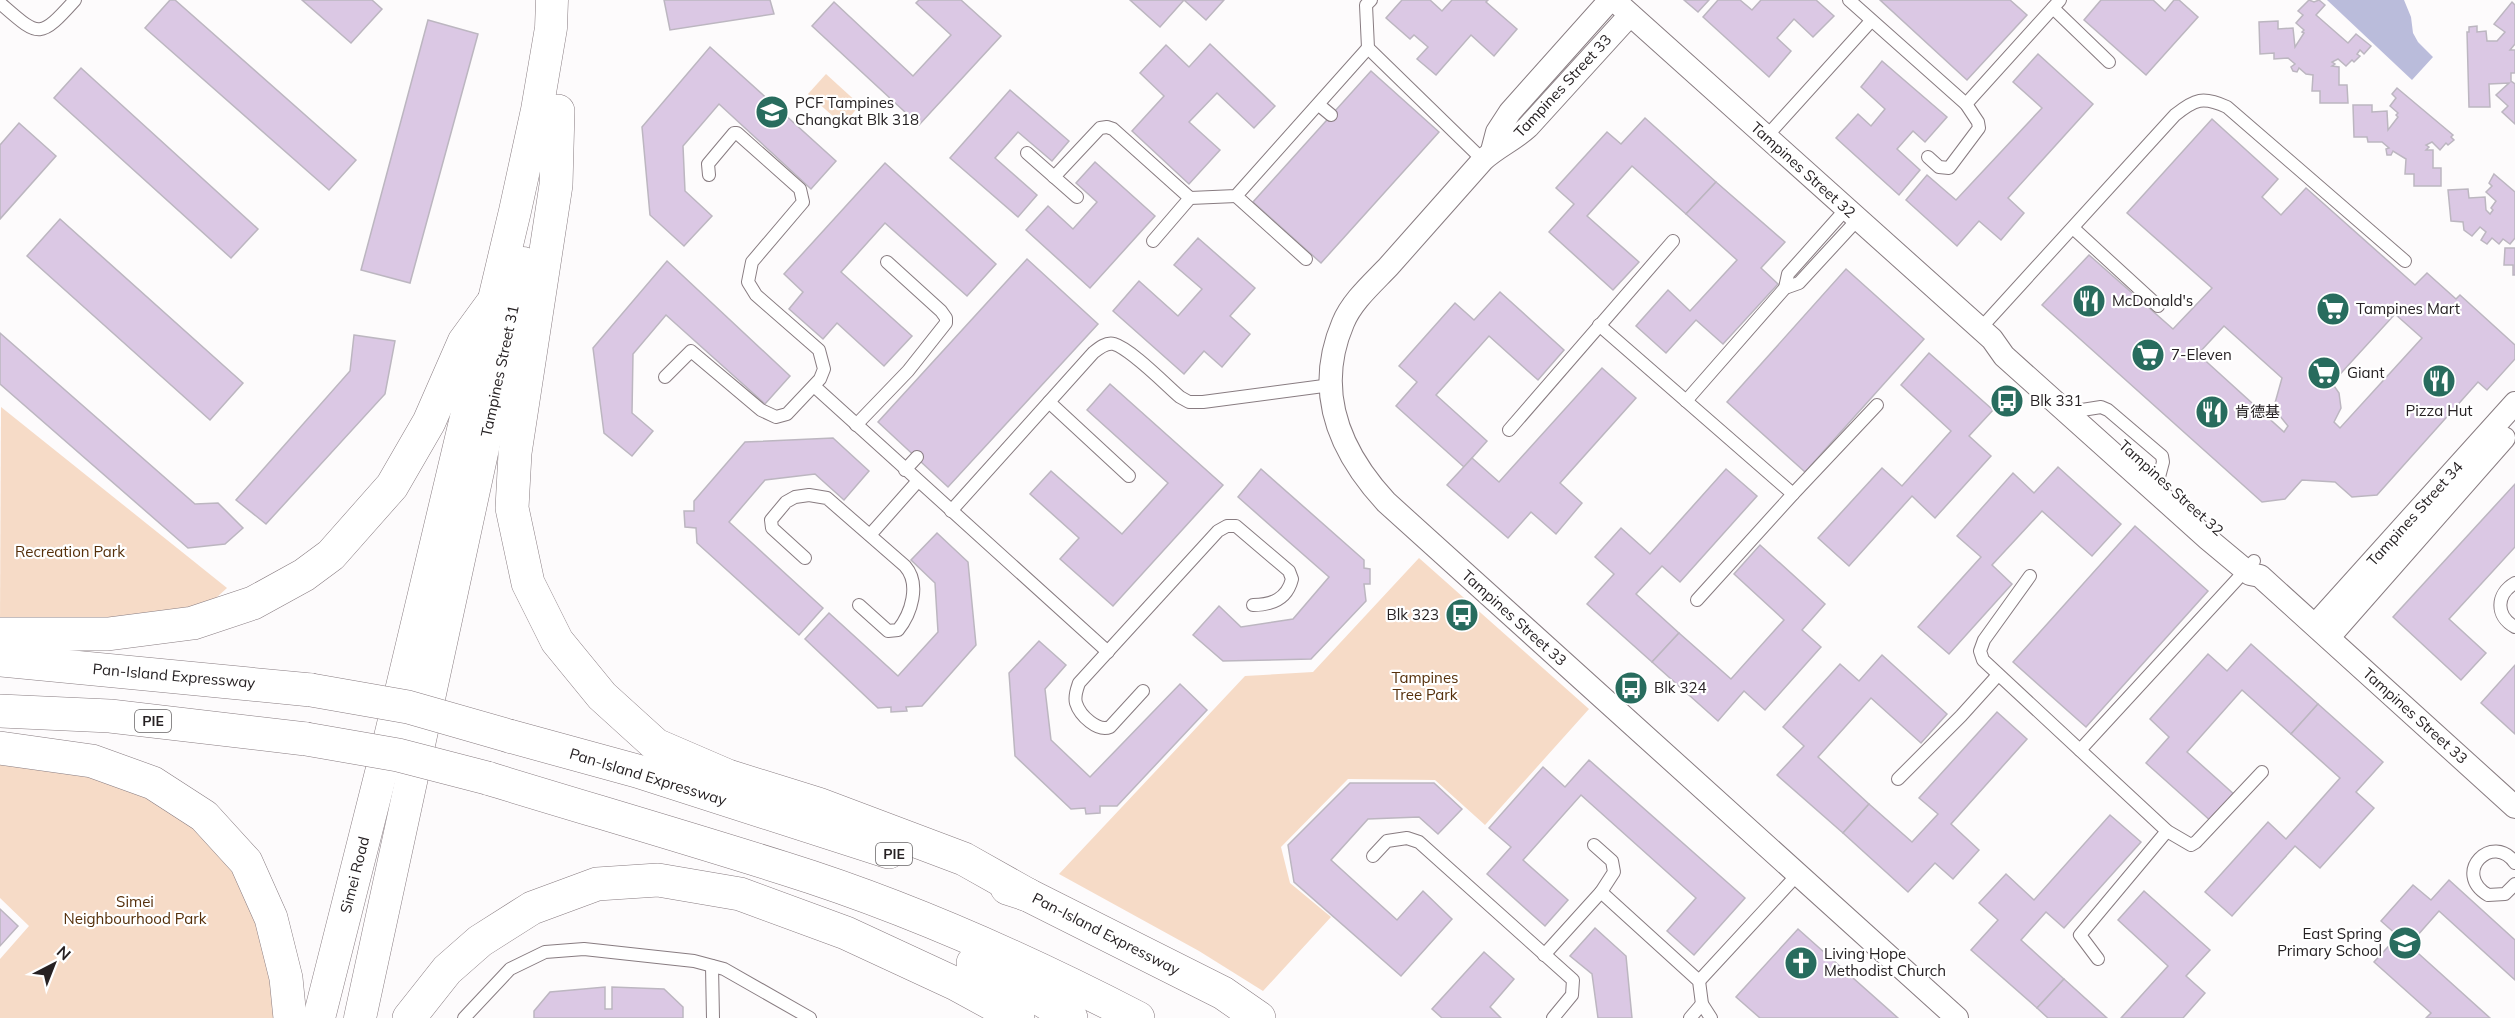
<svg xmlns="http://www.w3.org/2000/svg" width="2515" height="1018" font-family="Mulish,'Noto Sans SC',sans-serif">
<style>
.green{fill:#f6dbc7}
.water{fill:#babcdb}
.building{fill:#dbc8e4;stroke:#bcb6c0;stroke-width:1.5;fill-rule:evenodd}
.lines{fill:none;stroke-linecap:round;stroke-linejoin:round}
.lane-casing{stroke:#887c81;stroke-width:14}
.street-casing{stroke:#887c81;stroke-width:24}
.secondary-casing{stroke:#887c81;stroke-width:33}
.highway-casing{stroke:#887c81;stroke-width:34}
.lane{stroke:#fff;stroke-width:12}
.street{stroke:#fff;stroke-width:22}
.secondary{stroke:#fff;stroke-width:32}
.highway{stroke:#fff;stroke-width:33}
.highway-bridge-casing{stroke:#887c81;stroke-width:34;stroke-linecap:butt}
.highway-bridge{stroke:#fff;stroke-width:33}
.labels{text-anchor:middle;stroke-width:4.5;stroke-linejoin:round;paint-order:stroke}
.shield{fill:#fff;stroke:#676465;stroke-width:1.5}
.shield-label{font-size:14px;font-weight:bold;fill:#262123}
.street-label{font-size:15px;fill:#262123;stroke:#fff}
.poi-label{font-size:15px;fill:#262123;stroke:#fff;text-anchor:start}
.park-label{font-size:15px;fill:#552f0a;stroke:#fff}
</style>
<rect width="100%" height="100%" fill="#fdfbfc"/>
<g class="green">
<polygon points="826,74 860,105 843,125 808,94"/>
<polygon points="1,407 227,588 207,606 104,624 0,622"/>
<polygon points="1419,558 1589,709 1485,825 1435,780 1348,779 1281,847 1290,883 1331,917 1263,991 1199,951 1059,874 1245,676 1313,672"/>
<polygon points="0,756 149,789 241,867 281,1018 0,1018 0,959 29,926 0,898"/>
</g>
<polygon class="water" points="2327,0 2404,0 2411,17 2413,33 2418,42 2433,57 2412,80"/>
<g class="building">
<polygon points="170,0 175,0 356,160 329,190 145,28"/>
<polygon points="302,0 372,0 382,9 351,43"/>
<polygon points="664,0 770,0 774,14 670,30"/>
<polygon points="919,0 961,0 1001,36 919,125 812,26 834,2 913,76 951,35 916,3"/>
<polygon points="1130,0 1224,0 1206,20 1184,0 1160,27"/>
<polygon points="1402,0 1430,0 1442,11 1452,0 1488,0 1486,2 1517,29 1494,56 1471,35 1436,75 1417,59 1428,47 1414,35 1410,39 1386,18"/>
<polygon points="1684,0 1709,0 1698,12"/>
<polygon points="1718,0 1740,0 1752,10 1761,0 1816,0 1834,16 1813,37 1794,19 1777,38 1791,51 1769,77 1703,17"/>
<polygon points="1880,0 2010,0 2027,15 1967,80"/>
<polygon points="2101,0 2153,0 2165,11 2174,0 2179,0 2198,17 2146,75 2084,20"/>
<polygon points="2309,0 2314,2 2319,0 2325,5 2316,15 2348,43 2356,34 2371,46 2364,54 2360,50 2357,54 2360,56 2354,62 2352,60 2346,66 2338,59 2332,62 2335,64 2332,66 2339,67 2339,85 2347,85 2348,103 2320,103 2320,91 2312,91 2313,75 2306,74 2299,68 2297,72 2293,71 2291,67 2295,64 2288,58 2274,59 2274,53 2260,54 2259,22 2278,21 2278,29 2293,28 2295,47 2304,33 2302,32 2304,30 2296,23 2303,15 2298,11"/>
<polygon points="2512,2 2515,5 2515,44 2510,50 2515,50 2515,73 2511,73 2511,81 2515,84 2515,124 2502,112 2508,106 2496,95 2509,83 2489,84 2490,107 2469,107 2467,32 2469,32 2469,27 2477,26 2477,32 2486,31 2487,41 2497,41 2505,32 2494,24"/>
<polygon points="428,20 478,34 410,283 361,270"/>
<polygon points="1210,44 1275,106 1254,128 1217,93 1189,122 1220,150 1189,184 1132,131 1164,96 1140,73 1166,45 1189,67"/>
<polygon points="710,47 836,161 811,189 719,104 683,146 685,191 712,216 684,246 650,215 642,127"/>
<polygon points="2038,54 2093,104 2008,198 2024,213 2001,240 1979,221 1957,246 1906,200 1927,175 1956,200 2042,108 2013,82"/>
<polygon points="1882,61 1947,117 1925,142 1913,131 1897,149 1920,170 1899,195 1836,138 1858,114 1871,126 1885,109 1861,87"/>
<polygon points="81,68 258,229 231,258 54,98"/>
<polygon points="1371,71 1439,132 1321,263 1253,202"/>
<polygon points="2397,88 2453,135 2451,137 2454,140 2448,145 2446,143 2440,150 2432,142 2426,145 2429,147 2426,150 2433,150 2433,168 2441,168 2441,186 2414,186 2414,174 2405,174 2406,159 2393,151 2391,155 2387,155 2386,149 2389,148 2382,142 2368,142 2367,137 2354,137 2353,105 2372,105 2372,112 2387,111 2388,130 2398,117 2396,115 2398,113 2390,106 2396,98 2392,94"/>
<polygon points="1010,90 1069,141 1052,161 1018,132 995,158 1037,195 1018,217 950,158"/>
<polygon points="1645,118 1716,182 1686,214 1632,166 1587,216 1639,262 1613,290 1549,232 1574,204 1556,188 1607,132 1621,144"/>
<path d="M 2212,119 L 2278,179 L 2262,197 L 2281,215 L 2306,188 L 2415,285 L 2427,273 L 2456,299 L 2460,295 L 2515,345 L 2515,359 L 2487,390 L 2478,382 L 2377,495 L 2352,497 L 2335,482 L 2302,480 L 2285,499 L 2262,502 L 2042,305 L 2089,255 L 2173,329 L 2212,288 L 2127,213 ZM 2395,314 L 2422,338 L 2340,428 L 2334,422 L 2341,408 L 2339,393 L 2332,383 ZM 2224,326 L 2282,378 L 2275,403 L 2279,415 L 2288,426 L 2284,432 L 2198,354 Z"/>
<polygon points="19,123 56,156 0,219 0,145"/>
<polygon points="1095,162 1155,216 1090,288 1026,230 1048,206 1073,229 1097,202 1076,183"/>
<polygon points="885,163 996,264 967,296 885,223 841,272 912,336 884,366 837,323 823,339 789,309 803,292 784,274"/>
<polygon points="2494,174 2515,192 2515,238 2510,244 2503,239 2499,244 2492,238 2487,244 2481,240 2486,232 2480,227 2472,236 2464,230 2463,222 2451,221 2448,190 2468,189 2469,198 2485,197 2486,210 2490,214 2493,210 2491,208 2496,201 2486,192 2492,186 2489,183"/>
<polygon points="1716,182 1785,242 1761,268 1778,284 1723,344 1696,320 1666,353 1636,326 1668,290 1690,311 1737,260 1686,214"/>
<polygon points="60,219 243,383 210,420 27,256"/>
<polygon points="1198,238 1255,288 1230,316 1250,334 1222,367 1204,351 1184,374 1113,311 1139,281 1178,316 1202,289 1174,265"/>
<polygon points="2505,248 2515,248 2515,275 2513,275 2513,265 2504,265"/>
<polygon points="1027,259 1098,324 948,487 878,422"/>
<polygon points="667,261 790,376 765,404 666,315 633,354 632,413 653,431 632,456 604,433 593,348"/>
<polygon points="1846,269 1924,339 1805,472 1727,402"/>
<polygon points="1500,292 1564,350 1538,380 1489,336 1436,395 1487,441 1464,467 1396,406 1417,382 1399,366 1455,303 1474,320"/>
<polygon points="0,333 195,504 218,503 243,528 225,544 188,548 0,384"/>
<polygon points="354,335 395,341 385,394 266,524 236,500 350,371"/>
<polygon points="1929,353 1993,410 1969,436 1991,456 1935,518 1912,496 1849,566 1818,538 1882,468 1902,486 1951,431 1901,385"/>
<polygon points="1602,368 1636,398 1560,483 1582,503 1556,534 1531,512 1508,538 1447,485 1472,458 1499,482"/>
<polygon points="1110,384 1223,485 1113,606 1060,559 1079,538 1030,494 1051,471 1122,534 1168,483 1087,410"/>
<polygon points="833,438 869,471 844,500 815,474 765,480 729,522 823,608 799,635 697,543 696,528 685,527 684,511 694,511 694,501 745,442"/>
<polygon points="2058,467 2121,524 2092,556 2042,511 1992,565 2012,584 1949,654 1918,627 1981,557 1957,536 2013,473 2034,493"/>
<polygon points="1261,469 1364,560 1364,568 1370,569 1370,584 1364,584 1366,601 1311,659 1223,661 1193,635 1219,606 1241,627 1293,619 1329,577 1238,497"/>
<polygon points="1726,469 1757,496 1680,582 1662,566 1636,594 1679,633 1652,662 1587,604 1614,574 1595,557 1621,528 1650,554"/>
<polygon points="2515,484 2515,547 2449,619 2486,653 2461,680 2393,617"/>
<polygon points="2135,526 2208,591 2086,727 2013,662"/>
<polygon points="937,533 968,562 976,645 922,706 906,707 907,711 891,712 891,707 878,708 805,639 829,613 898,676 938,632 935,583 911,560"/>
<polygon points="1760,545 1825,604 1802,630 1821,647 1765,710 1744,691 1718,721 1652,662 1679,633 1731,679 1784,620 1734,574"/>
<polygon points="1039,641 1066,665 1045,689 1051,740 1090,777 1180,684 1207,710 1117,806 1100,806 1100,813 1086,814 1085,808 1071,809 1015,756 1009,673"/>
<polygon points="2251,644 2318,704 2291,734 2242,690 2187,752 2236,796 2212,822 2146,763 2169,737 2150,719 2208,654 2227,671"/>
<polygon points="1882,655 1947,714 1921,743 1871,698 1818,757 1869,804 1843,833 1777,775 1804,746 1783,727 1840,664 1859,681"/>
<polygon points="2515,665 2515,734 2481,703"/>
<polygon points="2318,704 2383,762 2356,792 2374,808 2320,868 2295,846 2232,916 2205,892 2268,822 2286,839 2340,778 2291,734"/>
<polygon points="1997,712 2027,739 1951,824 1979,850 1953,879 1935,863 1908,892 1843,833 1869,804 1912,842 1938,814 1919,798"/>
<polygon points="1589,760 1745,898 1694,955 1667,931 1696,898 1581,795 1523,860 1568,900 1545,926 1487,874 1511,847 1489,828 1543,767 1565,787"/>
<polygon points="1350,783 1434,783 1462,809 1438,834 1419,817 1368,819 1331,860 1397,920 1423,891 1452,919 1401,976 1294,882 1288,845"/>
<polygon points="2110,815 2141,842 2064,928 2046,912 2021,940 2064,979 2037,1008 1971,950 1998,920 1979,903 2006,874 2034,900"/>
<polygon points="2449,880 2515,940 2515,980 2439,911 2409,945 2490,1018 2426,1018 2431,1013 2374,962 2398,936 2381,921 2413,885 2431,900"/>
<polygon points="2144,891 2210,950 2186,976 2205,993 2183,1018 2121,1018 2168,966 2118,920"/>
<polygon points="0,909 18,926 0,946"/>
<polygon points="1595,928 1626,956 1632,1018 1598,1018 1592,974 1570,956"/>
<polygon points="1798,929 1898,1018 1760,1018 1736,997"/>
<polygon points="1484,952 1514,979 1490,1007 1501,1018 1442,1018 1432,1009"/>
<polygon points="2064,979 2107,1018 2048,1018 2037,1008"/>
<polygon points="605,987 605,1009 612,1009 612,987 664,989 683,1007 683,1018 534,1018 534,1011 550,992"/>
</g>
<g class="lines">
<g class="lane-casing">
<g id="lane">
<polyline points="1371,0 1366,5 1368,48 1483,160"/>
<polyline points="1849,0 1966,104 1978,122 1979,128 1949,168 1939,167 1928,157"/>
<path d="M 0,3 C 39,37 39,40 75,0"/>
<polyline points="2053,8 2109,62"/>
<polyline points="1966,104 2060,0"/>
<polyline points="1319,105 1331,115"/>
<polyline points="1766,137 1871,21"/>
<polyline points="1027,153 1077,197"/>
<polyline points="1054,177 1100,128 1107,127 1113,129 1190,198 1236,196 1368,48"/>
<polyline points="1236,196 1306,259"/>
<polyline points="2073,228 2158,306"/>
<polyline points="1153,241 1190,198"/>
<polyline points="1785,288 1788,274 1846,209"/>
<polyline points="1599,325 1793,494"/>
<path d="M 1980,329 L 2175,115 C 2195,99 2203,96 2227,107 L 2405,261"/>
<polyline points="665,377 691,351 761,410 776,417 787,414 820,379 824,369 819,350 756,295 748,282 752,262 803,202 800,189 737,133 734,133 708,164 709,175"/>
<polyline points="814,386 1108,652"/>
<polyline points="1686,401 1785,288 1799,283 1858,219"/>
<polyline points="1049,402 1129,476"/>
<polyline points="2082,410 2101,407 2108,410 2162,456 2163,462 2159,477"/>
<polyline points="856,425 908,371 946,323 946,318 941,311 887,262"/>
<polyline points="1509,430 1673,241"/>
<polyline points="905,470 917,457"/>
<path d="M 951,511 L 1093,353 C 1099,348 1106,342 1114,344 C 1131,349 1165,384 1180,397 L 1189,402 L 1203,402 L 1331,385"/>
<polyline points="870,535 917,482"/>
<path d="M 805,558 L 772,528 L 771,520 L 786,502 L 795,497 L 809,495 L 827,498 L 905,566 C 921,584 911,614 898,630 L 888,631 L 859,605"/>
<polyline points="2030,576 1984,640 1980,651 1983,660 2167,831 2191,845 2196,842 2262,772"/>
<path d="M 2515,583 C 2496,594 2495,616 2515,627"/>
<polyline points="1697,600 1793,494 1877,405"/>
<path d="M 1143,691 L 1110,727 C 1098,732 1080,716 1076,703 C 1074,696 1077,689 1079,683 L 1218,531 L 1227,526 L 1236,526 L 1289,571 L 1292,579 C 1287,599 1272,605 1253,605"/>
<polyline points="2080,750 2254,561"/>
<polyline points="1898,779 1961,716 1998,675"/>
<polyline points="1373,856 1387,841 1407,838 1419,842 1573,980 1572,995 1553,1018"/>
<path d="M 2515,863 C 2493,831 2451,873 2488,895 L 2505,894 L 2515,884"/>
<polyline points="1601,892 1699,981 1702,1004 1711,1018"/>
<polyline points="1544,955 1601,892 1614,872 1612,861 1594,845"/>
<polyline points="2098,959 2080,935 2167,831"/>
<polyline points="712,966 713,1018"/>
<polyline points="1699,981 1798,874"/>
<polyline points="464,1018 510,969 545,952 584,949 694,961 724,969 810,1018"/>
<polyline points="1690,1018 1702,1004"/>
</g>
</g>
<g class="street-casing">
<g id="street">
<polyline points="1614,0 1992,339 2004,356 2208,539 2250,574 2260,576 2515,807"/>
<path d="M 1630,15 L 1528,127 C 1514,140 1497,147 1483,160 C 1452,195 1420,231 1389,266 C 1373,283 1352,301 1343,323 C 1314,391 1339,451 1386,502 L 1957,1018"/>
<polyline points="1492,151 1497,132 1510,112 1610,0"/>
<polyline points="2315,625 2515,403"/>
<polyline points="2329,637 2504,438"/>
</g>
</g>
<g class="secondary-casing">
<g id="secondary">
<polyline points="319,1018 391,733 515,211 537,110 551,28 552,0"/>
<polyline points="360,1018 523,263"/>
</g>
</g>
<g class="highway-casing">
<g id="highway">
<polyline points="558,111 556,185 515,453 512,508 528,583 557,641 602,696 656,745 728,776 818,804 964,859 1028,895"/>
<polyline points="0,634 108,634 193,623 253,603 304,575 331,555 392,486 429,422 464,342 491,305"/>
<polyline points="0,660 311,690"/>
<polyline points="0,711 110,716 306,739"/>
<polyline points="509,736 637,771 889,852"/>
<polyline points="0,748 92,761 153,783 204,816 246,862 271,918 286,978 290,1018"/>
<path d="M 487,778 C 585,808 685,837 783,868 C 905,906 1024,959 1138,1018"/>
<polyline points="1007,888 1028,895 1223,993 1259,1018"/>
<polyline points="973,963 999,974 1071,1018"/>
<polyline points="409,1018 447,970 480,941 532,908 597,884 658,880 740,894 846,933 956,984 1018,1018"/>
</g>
</g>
<use href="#lane" class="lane"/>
<use href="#street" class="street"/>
<use href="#secondary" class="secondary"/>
<use href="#highway" class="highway"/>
<g class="highway-bridge-casing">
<g id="highway-bridge">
<polyline points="311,690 408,707 509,736"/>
<polyline points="306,739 398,755 487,778"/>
</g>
</g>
<use href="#highway-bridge" class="highway-bridge"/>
</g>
<defs>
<g id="school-disc" transform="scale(1.725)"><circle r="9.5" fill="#286c5e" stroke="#fff"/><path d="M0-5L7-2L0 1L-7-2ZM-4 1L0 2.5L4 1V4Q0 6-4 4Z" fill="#fff"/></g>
<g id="restaurant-disc" transform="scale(1.725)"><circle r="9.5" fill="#286c5e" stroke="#fff"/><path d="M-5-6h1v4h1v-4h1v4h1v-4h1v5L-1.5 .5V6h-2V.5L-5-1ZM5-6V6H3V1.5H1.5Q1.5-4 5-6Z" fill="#fff"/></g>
<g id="supermarket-disc" transform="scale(1.725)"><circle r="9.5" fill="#286c5e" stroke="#fff"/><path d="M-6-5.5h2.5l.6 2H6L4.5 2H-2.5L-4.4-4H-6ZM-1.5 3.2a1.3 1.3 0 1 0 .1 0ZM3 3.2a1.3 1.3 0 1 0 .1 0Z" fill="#fff"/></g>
<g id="bus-disc" transform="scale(1.725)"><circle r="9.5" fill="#286c5e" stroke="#fff"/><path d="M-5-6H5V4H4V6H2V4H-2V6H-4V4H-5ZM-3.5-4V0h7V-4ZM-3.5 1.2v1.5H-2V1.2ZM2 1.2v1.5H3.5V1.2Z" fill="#fff"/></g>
<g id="church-disc" transform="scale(1.725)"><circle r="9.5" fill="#286c5e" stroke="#fff"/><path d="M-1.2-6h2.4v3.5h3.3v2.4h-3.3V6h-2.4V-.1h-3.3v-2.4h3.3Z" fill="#fff"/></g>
</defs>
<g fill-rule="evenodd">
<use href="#school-disc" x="772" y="112"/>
<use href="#restaurant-disc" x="2089" y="301"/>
<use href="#supermarket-disc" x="2333" y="309"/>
<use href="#supermarket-disc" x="2148" y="355"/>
<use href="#supermarket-disc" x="2324" y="373"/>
<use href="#restaurant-disc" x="2439" y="381"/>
<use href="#bus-disc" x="2007" y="401"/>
<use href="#restaurant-disc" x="2212" y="412"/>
<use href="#bus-disc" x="1462" y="615"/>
<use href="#bus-disc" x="1631" y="688"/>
<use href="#school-disc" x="2405" y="943"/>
<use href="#church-disc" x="1801" y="963"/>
</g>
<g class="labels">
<g class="shield">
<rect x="135" y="710" width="36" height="22" rx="4.5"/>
<rect x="876" y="843" width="36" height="22" rx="4.5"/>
</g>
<g class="shield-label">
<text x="153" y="726">PIE</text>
<text x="894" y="859">PIE</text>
</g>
<g class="street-label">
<text transform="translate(1563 86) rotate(-47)" y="5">Tampines Street 33</text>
<text transform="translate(1803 170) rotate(42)" y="5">Tampines Street 32</text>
<text transform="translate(500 371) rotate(-78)" y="5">Tampines Street 31</text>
<text transform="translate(2171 488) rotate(42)" y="5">Tampines Street 32</text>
<text transform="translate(2415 514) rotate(-48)" y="5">Tampines Street 34</text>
<text transform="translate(1514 618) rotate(42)" y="5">Tampines Street 33</text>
<text transform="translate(174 676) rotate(5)" y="5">Pan-Island Expressway</text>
<text transform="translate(2415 716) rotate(42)" y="5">Tampines Street 33</text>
<text transform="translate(648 777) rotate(17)" y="5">Pan-Island Expressway</text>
<text transform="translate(355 875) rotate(-76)" y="5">Simei Road</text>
<text transform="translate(1106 934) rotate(27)" y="5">Pan-Island Expressway</text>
</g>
<g class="poi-label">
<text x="795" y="108">PCF Tampines<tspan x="795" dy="17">Changkat Blk 318</tspan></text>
<text x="2112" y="306">McDonald's</text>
<text x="2356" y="314">Tampines Mart</text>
<text x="2171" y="360">7-Eleven</text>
<text x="2347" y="378">Giant</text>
<text x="2030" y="406">Blk 331</text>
<text x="2439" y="416" text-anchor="middle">Pizza Hut</text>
<text x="2235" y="417">肯德基</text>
<text x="1439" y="620" text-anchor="end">Blk 323</text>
<text x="1654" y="693">Blk 324</text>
<text x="2382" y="939" text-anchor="end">East Spring<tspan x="2382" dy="17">Primary School</tspan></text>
<text x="1824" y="959">Living Hope<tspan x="1824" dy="17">Methodist Church</tspan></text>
</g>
<g class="park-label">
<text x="70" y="557">Recreation Park</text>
<text x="1425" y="683">Tampines<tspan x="1425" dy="17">Tree Park</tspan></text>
<text x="135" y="907">Simei<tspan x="135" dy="17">Neighbourhood Park</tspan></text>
</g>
</g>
<g transform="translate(54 964) rotate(42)" stroke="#ffffff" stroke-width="4.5" paint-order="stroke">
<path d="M0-4.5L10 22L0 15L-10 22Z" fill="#262123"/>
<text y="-9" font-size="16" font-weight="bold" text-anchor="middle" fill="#262123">N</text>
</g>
</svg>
